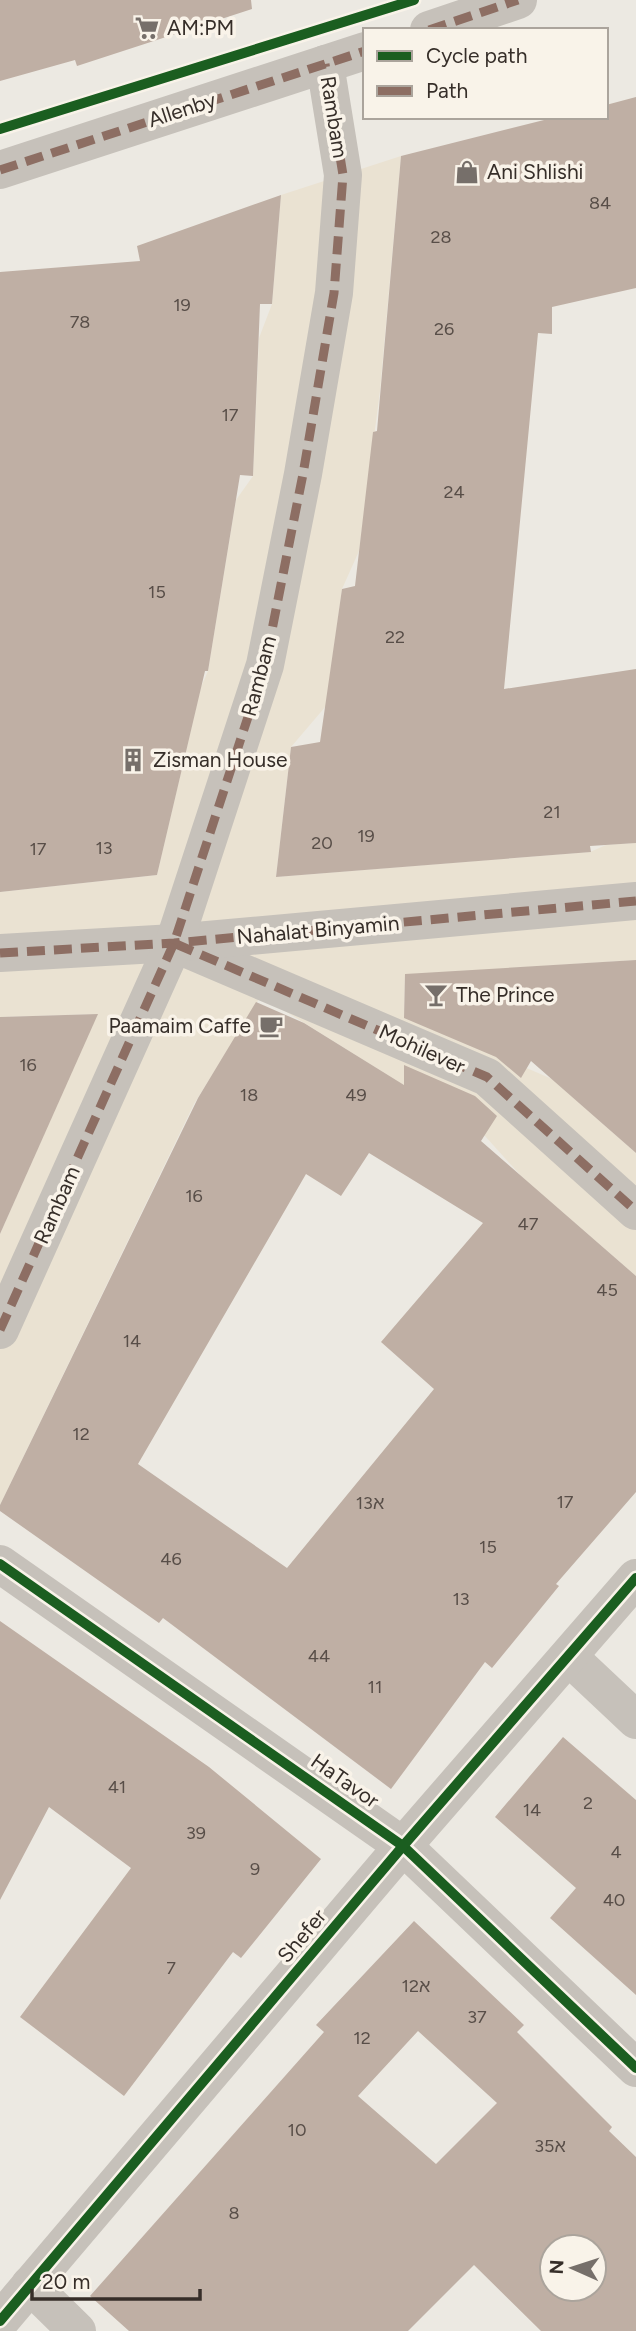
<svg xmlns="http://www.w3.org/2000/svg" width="636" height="2331" font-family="Figtree,'Noto Sans Hebrew',sans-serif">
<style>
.plaza{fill:#eae2d2}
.building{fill:#bfafa4;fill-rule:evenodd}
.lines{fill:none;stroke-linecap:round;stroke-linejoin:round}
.street{stroke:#c6c1ba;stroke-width:38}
.quiet{stroke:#8d6e63;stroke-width:9;stroke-dasharray:18 9;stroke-linecap:butt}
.cycleway-casing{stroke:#f9f3e9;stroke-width:15}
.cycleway{stroke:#1b5e20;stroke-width:10}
.labels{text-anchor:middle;stroke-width:7;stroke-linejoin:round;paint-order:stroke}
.number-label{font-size:18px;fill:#584e48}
.poi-label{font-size:21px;fill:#362e29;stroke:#f9f3e9;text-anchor:start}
.street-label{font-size:21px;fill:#362e29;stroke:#f9f3e9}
</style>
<rect width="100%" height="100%" fill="#ece9e2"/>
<polygon class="plaza" points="401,156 380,391 359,551 342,589 326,706 291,747 276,877 590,852 606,845 636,843 636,960 405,975 404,1015 552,1079 636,1153 636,1276 523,1178 485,1136 261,996 194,1104 0,1505 0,1234 97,1014 0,1017 0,892 157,875 201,687 208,671 236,500 253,476 259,338 272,304 281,195"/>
<g class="building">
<polygon points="0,0 251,0 252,9 77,66 75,60 0,81"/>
<polygon points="636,97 636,288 552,307 552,334 538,333 504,689 636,669 636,843 590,846 591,852 276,877 291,747 320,742 342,589 355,586 373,432 377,431 401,156 556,117 606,117 606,105"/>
<polygon points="281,195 272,304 260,304 253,476 240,475 208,671 205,671 157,875 0,892 0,272 140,261 137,246"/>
<polygon points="636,960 636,1153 531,1061 521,1078 496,1057 404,1018 405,974"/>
<path d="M 256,1002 L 304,1023 L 404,1085 L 404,1065 L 475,1096 L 497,1116 L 481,1141 L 636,1276 L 636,1492 L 556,1584 L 559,1586 L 492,1668 L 485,1662 L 391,1789 L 163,1618 L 159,1623 L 0,1511 L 0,1505 L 198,1098 ZM 369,1153 L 483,1223 L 381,1342 L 434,1389 L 287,1568 L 138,1464 L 306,1174 L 341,1196 Z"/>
<polygon points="98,1014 0,1234 0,1017"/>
<polygon points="0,1621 209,1767 321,1859 241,1958 233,1952 124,2096 20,2017 131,1868 49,1807 0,1900"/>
<polygon points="563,1737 636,1800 636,1995 550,1918 576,1888 495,1817"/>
<path d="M 414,1921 L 524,2025 L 517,2032 L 612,2127 L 609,2131 L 636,2157 L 636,2331 L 541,2331 L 474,2265 L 408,2331 L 129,2331 L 90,2296 L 324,2032 L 316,2025 ZM 418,2031 L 497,2103 L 436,2164 L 358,2096 ZM 552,2247 L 594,2247 L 594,2289 L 552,2289 Z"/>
</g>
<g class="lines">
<g class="street">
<polyline points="429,30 518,0"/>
<polyline points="0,170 365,51"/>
<polyline points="178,945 487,1077 636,1211"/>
<polyline points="0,953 174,943 636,901"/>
<polyline points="0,1330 174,943 265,665 303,474 334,293 343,175 325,64"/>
<polyline points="0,1564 403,1846 636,2068"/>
<polyline points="569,1657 636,1720"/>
<polyline points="30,2285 77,2331"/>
<polyline points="0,2321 403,1846 636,1578"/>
</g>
<g class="quiet">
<polyline points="429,30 518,0"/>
<polyline points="0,170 365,51"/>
<polyline points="176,944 487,1077 636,1211"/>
<polyline points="0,953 174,943 636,901"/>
<polyline points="0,1330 174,943 265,665 303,474 334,293 343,175 325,64"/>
</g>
<g class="cycleway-casing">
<g id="cycleway">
<polyline points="0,129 414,0"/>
<polyline points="0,1564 403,1846 636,2068"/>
<polyline points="0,2321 403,1846 636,1578"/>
</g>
</g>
<use href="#cycleway" class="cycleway"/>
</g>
<defs>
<g id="supermarket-bare" transform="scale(1.89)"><path d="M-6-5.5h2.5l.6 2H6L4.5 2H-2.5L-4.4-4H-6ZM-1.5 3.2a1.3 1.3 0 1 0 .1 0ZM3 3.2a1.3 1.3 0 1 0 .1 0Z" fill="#766f6a" stroke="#f9f3e9" stroke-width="2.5" paint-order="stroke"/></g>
<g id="shop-bare" transform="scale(1.89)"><path d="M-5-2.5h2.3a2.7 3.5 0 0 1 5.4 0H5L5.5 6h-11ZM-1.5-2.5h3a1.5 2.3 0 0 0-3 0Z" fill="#766f6a" stroke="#f9f3e9" stroke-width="2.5" paint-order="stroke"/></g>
<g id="building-bare" transform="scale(1.89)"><path d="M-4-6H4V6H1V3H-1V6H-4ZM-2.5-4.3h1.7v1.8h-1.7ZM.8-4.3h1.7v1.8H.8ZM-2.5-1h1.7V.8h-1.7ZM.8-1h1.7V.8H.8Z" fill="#766f6a" stroke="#f9f3e9" stroke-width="2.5" paint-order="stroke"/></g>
<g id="bar-bare" transform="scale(1.89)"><path d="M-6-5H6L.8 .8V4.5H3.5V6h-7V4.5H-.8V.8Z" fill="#766f6a" stroke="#f9f3e9" stroke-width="2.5" paint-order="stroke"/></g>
<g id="cafe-bare" transform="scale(1.89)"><path d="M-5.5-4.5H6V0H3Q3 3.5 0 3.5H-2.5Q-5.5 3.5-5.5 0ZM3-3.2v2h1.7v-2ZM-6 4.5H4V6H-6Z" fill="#766f6a" stroke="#f9f3e9" stroke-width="2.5" paint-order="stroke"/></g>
</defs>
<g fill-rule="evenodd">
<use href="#supermarket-bare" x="147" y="28"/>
<use href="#shop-bare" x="467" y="172"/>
<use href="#building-bare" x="133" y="760"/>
<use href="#bar-bare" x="436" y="995"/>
<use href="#cafe-bare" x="271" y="1026"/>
</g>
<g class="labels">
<g class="number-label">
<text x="600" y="209">84</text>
<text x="441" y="243">28</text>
<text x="182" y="311">19</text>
<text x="80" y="328">78</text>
<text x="444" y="335">26</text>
<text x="230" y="421">17</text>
<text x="454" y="498">24</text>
<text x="157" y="598">15</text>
<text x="395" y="643">22</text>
<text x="552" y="818">21</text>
<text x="366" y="842">19</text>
<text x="322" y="849">20</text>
<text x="104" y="854">13</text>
<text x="38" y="855">17</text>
<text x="28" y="1071">16</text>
<text x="249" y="1101">18</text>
<text x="356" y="1101">49</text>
<text x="194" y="1202">16</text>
<text x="528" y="1230">47</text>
<text x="607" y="1296">45</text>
<text x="132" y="1347">14</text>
<text x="81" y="1440">12</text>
<text x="565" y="1508">17</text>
<text x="370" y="1509">13א</text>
<text x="488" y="1553">15</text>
<text x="171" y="1565">46</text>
<text x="461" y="1605">13</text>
<text x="319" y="1662">44</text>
<text x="375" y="1693">11</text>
<text x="117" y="1793">41</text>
<text x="588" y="1809">2</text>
<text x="532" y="1816">14</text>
<text x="196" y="1839">39</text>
<text x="616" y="1858">4</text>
<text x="255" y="1875">9</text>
<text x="614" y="1906">40</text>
<text x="171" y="1974">7</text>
<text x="416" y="1992">12א</text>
<text x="477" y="2023">37</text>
<text x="362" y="2044">12</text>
<text x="297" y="2136">10</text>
<text x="550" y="2152">35א</text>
<text x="234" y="2219">8</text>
</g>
<g class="poi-label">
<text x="167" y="35">AM:PM</text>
<text x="487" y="179">Ani Shlishi</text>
<text x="153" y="767">Zisman House</text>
<text x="456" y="1002">The Prince</text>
<text x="251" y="1033" text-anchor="end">Paamaim Caffe</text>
</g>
<g class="street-label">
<text transform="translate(182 110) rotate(-18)" y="7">Allenby</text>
<text transform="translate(334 117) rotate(81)" y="7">Rambam</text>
<text transform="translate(259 676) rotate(-75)" y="7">Rambam</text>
<text transform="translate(318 930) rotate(-5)" y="7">Nahalat Binyamin</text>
<text transform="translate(422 1049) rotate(24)" y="7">Mohilever</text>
<text transform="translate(57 1205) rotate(-66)" y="7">Rambam</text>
<text transform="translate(345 1781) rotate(35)" y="7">HaTavor</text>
<text transform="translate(302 1936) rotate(-50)" y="7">Shefer</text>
</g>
</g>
<rect x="363" y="28" width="245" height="91" fill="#f9f3e9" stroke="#aba49c" stroke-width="2"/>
<rect x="377" y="51" width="35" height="10" fill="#1b5e20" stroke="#aba49c" stroke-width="2"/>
<text x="426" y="63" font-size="21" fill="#362e29">Cycle path</text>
<rect x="377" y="86" width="35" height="10" fill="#8d6e63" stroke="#aba49c" stroke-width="2"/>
<text x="426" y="98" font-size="21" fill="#362e29">Path</text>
<g transform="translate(573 2268) rotate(273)"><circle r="33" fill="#f9f3e9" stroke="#aba49c" stroke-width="2"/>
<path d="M0-5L12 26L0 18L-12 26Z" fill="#766f6a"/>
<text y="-10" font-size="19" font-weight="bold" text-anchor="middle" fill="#362e29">N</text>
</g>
<path d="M32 2289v10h168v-10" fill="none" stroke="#362e29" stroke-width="3.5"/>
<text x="42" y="2289" font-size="21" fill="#362e29" stroke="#f9f3e9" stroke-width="5" paint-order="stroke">20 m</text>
</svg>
